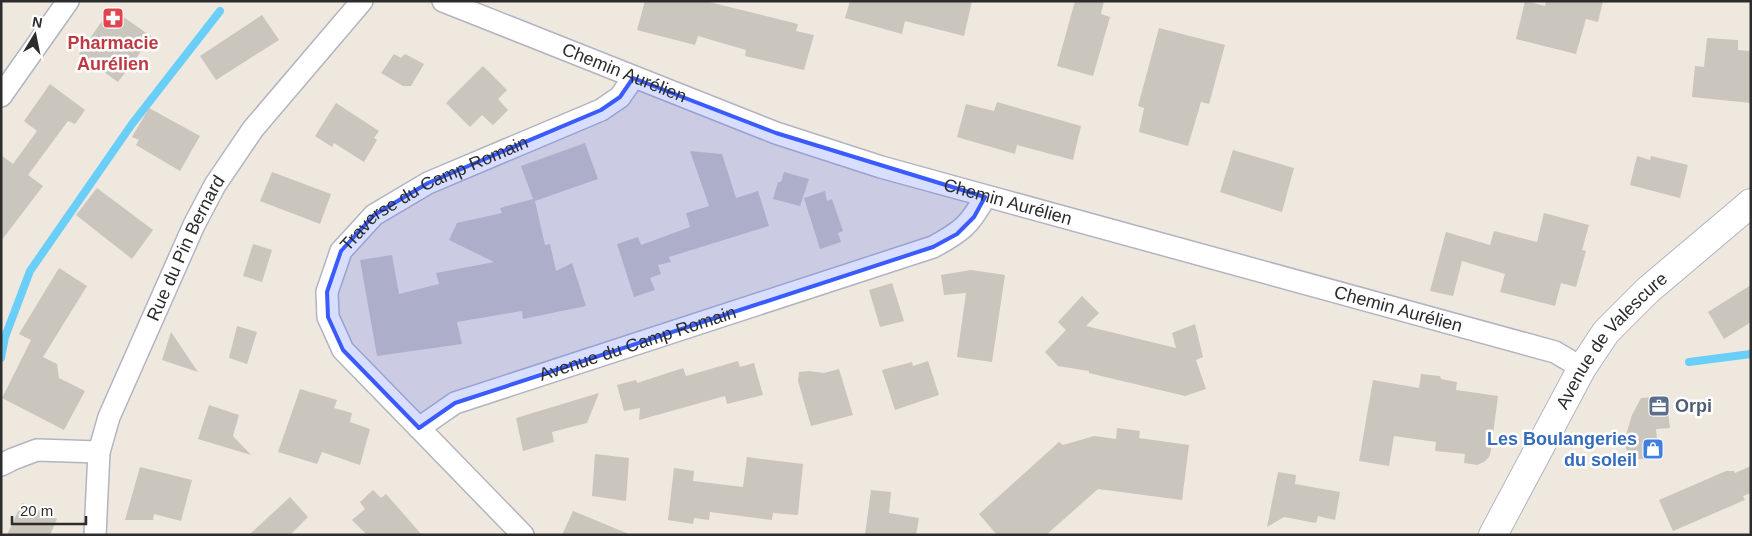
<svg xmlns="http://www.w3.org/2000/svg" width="1752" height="536" font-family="Helvetica,sans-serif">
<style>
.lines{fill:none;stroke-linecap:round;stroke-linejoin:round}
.stream{stroke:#6acff8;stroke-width:8}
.building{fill:#cac5bd}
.street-casing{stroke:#b2b4c1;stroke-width:24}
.secondary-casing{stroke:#b2b4c1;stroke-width:30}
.street{stroke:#fff;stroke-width:21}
.secondary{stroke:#fff;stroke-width:28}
.marked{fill:#3a5bff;fill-opacity:0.2;stroke:#3a5bff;stroke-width:4;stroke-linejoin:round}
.labels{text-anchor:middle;stroke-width:5;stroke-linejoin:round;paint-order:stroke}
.health-label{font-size:18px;font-weight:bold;fill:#be3a42;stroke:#fff}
.street-label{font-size:18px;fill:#2c2c2c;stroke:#fff}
.service-label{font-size:18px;font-weight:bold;fill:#4e5e75;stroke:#fff;text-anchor:start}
.shop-label{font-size:18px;font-weight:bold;fill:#366cbe;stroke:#fff;text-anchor:end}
</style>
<rect width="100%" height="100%" fill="#efe8de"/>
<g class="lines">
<g class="stream">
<polyline points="1,358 5,337 30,271 132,124 220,11"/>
<polyline points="1689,362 1751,354"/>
</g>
</g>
<g class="building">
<polygon points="645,1 705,1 798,24 796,31 814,35 804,70 745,56 746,50 698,36 695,45 637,30"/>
<polygon points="850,1 972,1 964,36 905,21 902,34 845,18"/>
<polygon points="1075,1 1104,1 1101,14 1110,17 1093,76 1057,66"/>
<polygon points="1525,1 1545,6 1546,1 1603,1 1598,22 1586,19 1576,54 1516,39"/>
<polygon points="262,15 279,40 216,80 200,56"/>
<polygon points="122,16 152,37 118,82 79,54 102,21"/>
<polygon points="1159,28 1225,45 1209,104 1201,102 1188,146 1139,132 1144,108 1138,106"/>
<polygon points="1707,38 1738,40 1738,50 1751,51 1751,103 1692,97 1695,66 1704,67"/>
<polygon points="394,54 401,58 405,54 424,64 411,86 403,86 381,73"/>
<polygon points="483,66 507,90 498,99 508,110 493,125 482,115 470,127 446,103"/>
<polygon points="50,84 85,110 75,124 68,121 28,175 43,186 1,241 1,155 13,164 37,131 24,121"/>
<polygon points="997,102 1081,126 1073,160 1017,145 1015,154 957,137 966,104 994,111"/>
<polygon points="336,103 379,131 374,138 377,140 364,162 334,143 332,147 315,136"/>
<polygon points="149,108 200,136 180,171 136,145 139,140 132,137"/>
<polygon points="585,143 598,179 535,201 545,245 550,244 556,271 572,263 586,306 523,319 522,311 457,322 462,344 377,356 360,260 392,255 399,294 439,284 436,273 494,262 449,240 457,223 502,213 500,208 533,199 521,166"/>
<polygon points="1233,150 1294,168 1282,212 1220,192"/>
<polygon points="690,151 722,154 736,198 758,191 769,226 669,257 671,262 658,265 661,274 650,278 655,290 634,297 617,244 638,237 641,245 690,227 686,213 709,206"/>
<polygon points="1637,156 1650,160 1651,156 1688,165 1680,198 1630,185"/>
<polygon points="272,172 331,194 320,224 260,201"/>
<polygon points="784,172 809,179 800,206 773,199 778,182 781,182"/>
<polygon points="97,188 153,230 132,259 76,215"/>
<polygon points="825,191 827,201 832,199 843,231 838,233 841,242 820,249 804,198"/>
<polygon points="1544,213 1589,225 1582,250 1586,251 1576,287 1561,283 1555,306 1500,292 1505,274 1462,261 1453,296 1430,291 1446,232 1490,245 1494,231 1537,242"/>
<polygon points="253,244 272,250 262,282 243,276"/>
<polygon points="59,268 87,286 43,357 57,364 59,378 85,391 64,430 2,398 31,340 19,334"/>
<polygon points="971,270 1005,275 992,362 957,357 966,293 944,295 941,275"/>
<polygon points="892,283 904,321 880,327 869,290"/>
<polygon points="1751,285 1751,322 1724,339 1708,312"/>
<polygon points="1082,296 1099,313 1086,326 1176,348 1172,333 1195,324 1203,357 1196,360 1206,389 1185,396 1089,373 1089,371 1058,366 1045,352 1066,330 1058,322"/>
<polygon points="237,326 257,332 247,364 229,358"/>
<polygon points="171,332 198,372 162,360"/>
<polygon points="738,361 740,367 754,363 763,395 727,404 725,396 639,420 640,408 624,411 617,385 636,380 637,383 683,368 686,376"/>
<polygon points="928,361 939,395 895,410 882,370 912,362 913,366"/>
<polygon points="839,369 853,415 811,426 798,381 799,372 809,371 824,373"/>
<polygon points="1421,374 1440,376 1441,379 1457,382 1456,390 1498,396 1491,450 1489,457 1484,462 1477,465 1464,463 1465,454 1435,451 1436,442 1394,436 1389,466 1359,461 1373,380 1419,388"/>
<polygon points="300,389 337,400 334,408 352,413 350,422 370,429 360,465 322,452 317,464 278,452"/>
<polygon points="599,393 587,423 552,432 554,442 523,451 516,418"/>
<polygon points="1666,396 1670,428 1656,429 1659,457 1630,460 1624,442 1632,415 1641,398"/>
<polygon points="209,405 239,415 233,436 251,455 198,439"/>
<polygon points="1117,428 1140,431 1139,438 1189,445 1182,500 1098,489 1046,535 997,535 979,514 1059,442 1063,445 1094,436 1116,439"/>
<polygon points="595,454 629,458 626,501 592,496"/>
<polygon points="747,457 803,464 798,515 773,513 772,520 710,512 709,520 694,518 693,524 668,520 674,468 694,471 693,481 743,487"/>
<polygon points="1751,466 1751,493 1743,496 1745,500 1673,531 1659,500 1726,471 1734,471 1735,473"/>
<polygon points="140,467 192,480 181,521 154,514 153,520 125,520"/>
<polygon points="1278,472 1296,475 1295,484 1340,492 1335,520 1318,516 1316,523 1284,517 1267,527"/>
<polygon points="373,490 381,498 386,494 422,535 367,535 352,520 365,509 360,502"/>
<polygon points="871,490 891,492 889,513 919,518 916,535 865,535"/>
<polygon points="290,497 308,517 290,535 249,535"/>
<polygon points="22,503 57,519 50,535 7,535"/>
<polygon points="573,511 629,534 629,535 562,535"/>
</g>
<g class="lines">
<g class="street-casing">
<g id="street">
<path id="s1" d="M 443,1 L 776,133 L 881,167 L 1555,352 L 1582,368"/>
<polyline points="1,96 68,1"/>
<path id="s2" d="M 419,428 L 343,350 L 328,317 L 327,292 L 341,251 L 374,215 L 428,183 L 601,110 L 620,97 L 633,78"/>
<polyline points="1,465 13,459 37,450 99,452"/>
<path id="s3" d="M 95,535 L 99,452 L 109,417 L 194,225 L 215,185 L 253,129 L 362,1"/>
<path id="s4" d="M 523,535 L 419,428 L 455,403 L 933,247 C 961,232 970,225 985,197"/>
</g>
</g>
<g class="secondary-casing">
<g id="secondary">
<path id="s5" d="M 1493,535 L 1582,368 L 1606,332 L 1648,290 L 1751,203"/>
</g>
</g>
<use href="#street" class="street"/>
<use href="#secondary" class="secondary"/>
</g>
<path class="marked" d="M 633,78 L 776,133 L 985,197 L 974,217 L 957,234 L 933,247 L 455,403 L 419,428 L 343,350 L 328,317 L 327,292 L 341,251 L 374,215 L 428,183 L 601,110 L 620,97 Z"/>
<defs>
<g id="pharmacy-square" transform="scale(1.125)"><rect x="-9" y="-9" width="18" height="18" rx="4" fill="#e0444e" stroke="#fff"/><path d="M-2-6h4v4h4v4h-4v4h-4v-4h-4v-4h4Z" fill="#fff"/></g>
<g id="office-square" transform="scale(1.125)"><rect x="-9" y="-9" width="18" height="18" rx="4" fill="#5c6f8a" stroke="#fff"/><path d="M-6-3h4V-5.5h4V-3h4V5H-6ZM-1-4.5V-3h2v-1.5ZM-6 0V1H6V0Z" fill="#fff"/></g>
<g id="shop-square" transform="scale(1.125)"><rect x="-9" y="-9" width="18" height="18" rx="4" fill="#3f7fe0" stroke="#fff"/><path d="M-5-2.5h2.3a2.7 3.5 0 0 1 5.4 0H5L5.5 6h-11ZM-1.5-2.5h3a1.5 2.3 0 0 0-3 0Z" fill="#fff"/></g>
</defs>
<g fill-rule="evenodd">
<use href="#pharmacy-square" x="113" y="18"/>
<use href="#office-square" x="1659" y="406"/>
<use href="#shop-square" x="1653" y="449"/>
</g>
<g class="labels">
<g class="health-label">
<text x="113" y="49">Pharmacie<tspan x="113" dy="21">Aurélien</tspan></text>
</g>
<g class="street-label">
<text dy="6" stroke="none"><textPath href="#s1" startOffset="195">Chemin Aurélien</textPath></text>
<text dy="6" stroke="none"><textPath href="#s2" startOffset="325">Traverse du Camp Romain</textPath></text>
<text dy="6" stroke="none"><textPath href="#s1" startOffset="600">Chemin Aurélien</textPath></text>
<text dy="6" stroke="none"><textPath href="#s3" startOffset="305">Rue du Pin Bernard</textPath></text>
<text dy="6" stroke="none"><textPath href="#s1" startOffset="1005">Chemin Aurélien</textPath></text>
<text dy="6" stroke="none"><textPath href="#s4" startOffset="385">Avenue du Camp Romain</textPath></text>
<text dy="6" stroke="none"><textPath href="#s5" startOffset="229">Avenue de Valescure</textPath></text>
</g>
<g class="service-label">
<text x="1675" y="412">Orpi</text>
</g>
<g class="shop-label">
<text x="1637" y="445">Les Boulangeries<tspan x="1637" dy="21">du soleil</tspan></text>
</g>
</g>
<rect width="1752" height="536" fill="none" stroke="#2c2c2c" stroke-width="5"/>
<g transform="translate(35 35) rotate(10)" stroke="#ffffff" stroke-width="4" paint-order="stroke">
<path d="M0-4L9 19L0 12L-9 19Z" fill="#2c2c2c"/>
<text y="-8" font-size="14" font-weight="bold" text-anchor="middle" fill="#2c2c2c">N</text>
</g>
<path d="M12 516v8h74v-8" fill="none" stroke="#2c2c2c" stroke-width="2.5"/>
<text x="20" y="516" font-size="15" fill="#2c2c2c" stroke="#ffffff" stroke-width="4" paint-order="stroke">20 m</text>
</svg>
